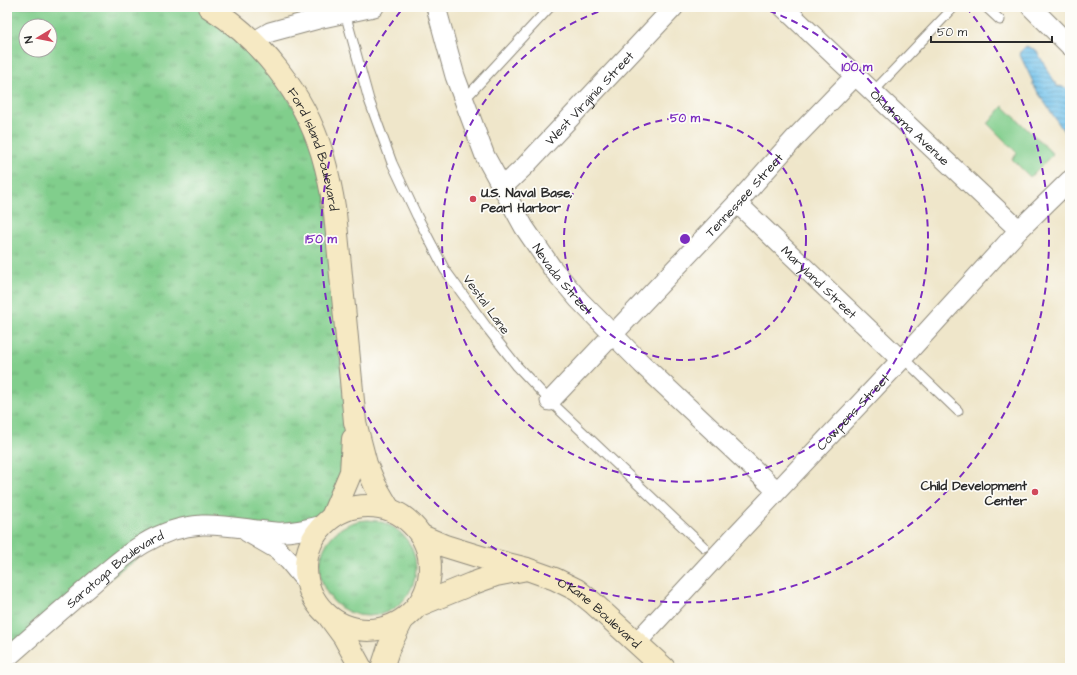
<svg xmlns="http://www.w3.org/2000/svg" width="1077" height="675" font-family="'Architects Daughter',sans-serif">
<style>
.grass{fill:url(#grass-tufts);stroke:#567c5c;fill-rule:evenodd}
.park{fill:#81ce8c;stroke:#567c5c}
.water{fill:url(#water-rules);stroke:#4d768b}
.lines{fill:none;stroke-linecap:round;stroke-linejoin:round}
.lane-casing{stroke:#8d887a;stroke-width:11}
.street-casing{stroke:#8d887a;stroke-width:21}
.secondary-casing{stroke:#8d887a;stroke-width:24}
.lane{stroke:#fff;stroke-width:9}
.street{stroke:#fff;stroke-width:19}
.secondary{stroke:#f6e9c3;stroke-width:22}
.ring{fill:none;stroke:#7b2cbf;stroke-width:2;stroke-dasharray:7 5}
.poi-dot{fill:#d1495b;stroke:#fdfcf7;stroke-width:1.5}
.labels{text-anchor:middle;stroke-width:3.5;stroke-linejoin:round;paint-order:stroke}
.street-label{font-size:13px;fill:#2b2b2b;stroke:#fdfcf7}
.poi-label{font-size:13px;font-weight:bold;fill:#2b2b2b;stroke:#fdfcf7;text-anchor:start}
.centre{fill:#7b2cbf;stroke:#fdfcf7;stroke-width:2}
.ring-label{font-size:12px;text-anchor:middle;font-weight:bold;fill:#7b2cbf;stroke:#fdfcf7;stroke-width:3.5;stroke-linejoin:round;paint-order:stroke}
</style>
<defs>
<pattern id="grass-tufts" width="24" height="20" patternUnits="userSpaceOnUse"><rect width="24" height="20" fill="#81ce8c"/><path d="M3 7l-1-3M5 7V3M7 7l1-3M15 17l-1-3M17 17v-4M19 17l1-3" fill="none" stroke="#6aa773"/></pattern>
<pattern id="water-rules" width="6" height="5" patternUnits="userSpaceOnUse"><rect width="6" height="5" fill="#6fc1eb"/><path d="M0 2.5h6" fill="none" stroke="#5b9dbf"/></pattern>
</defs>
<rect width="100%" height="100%" fill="#fdfcf7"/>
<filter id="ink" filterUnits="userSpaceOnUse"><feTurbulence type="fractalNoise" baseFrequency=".025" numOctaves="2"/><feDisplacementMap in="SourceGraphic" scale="8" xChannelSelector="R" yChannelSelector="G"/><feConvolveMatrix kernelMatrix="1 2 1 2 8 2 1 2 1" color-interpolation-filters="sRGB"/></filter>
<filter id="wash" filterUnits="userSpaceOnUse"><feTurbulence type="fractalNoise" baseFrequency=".012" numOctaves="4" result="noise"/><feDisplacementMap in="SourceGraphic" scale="16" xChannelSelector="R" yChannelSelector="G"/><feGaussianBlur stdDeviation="0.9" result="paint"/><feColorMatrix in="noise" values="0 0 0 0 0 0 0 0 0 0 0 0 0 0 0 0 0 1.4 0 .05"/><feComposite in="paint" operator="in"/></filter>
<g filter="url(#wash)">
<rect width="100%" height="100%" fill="#efe6ca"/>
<g class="grass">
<path d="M 7,7 L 209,7 L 253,42 L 322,153 L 351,472 L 323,525 L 175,529 L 7,658 ZM 26,26 L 50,26 L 50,50 L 26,50 Z"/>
<circle cx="368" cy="568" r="48"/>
</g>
<polygon class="park" points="1003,106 1053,154 1030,177 1012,159 1017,153 988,124"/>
<polygon class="water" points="1026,46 1036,50 1057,86 1064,87 1069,90 1070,138 1069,139 1033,85 1033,82 1019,53"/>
</g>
<g filter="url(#ink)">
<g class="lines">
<g class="lane-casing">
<g id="lane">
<polyline points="986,7 1000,20"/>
<polyline points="345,13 369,100 392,163 417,216 445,270 488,329 517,366 550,401 704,547"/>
<polyline points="873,92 954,7"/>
<polyline points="463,101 550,7"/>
<polyline points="903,358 958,411"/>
</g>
</g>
<g class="street-casing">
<g id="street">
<path id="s1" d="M 436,7 L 455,76 L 485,156 L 524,227 L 552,268 L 579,300 L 642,364 L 777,491"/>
<path id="s2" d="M 783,7 L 1019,230"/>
<polyline points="1031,7 1070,46"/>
<polyline points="253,42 270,32 318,19 374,7"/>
<path id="s3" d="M 503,187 L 525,166 L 674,7"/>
<path id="s4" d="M 737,203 L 901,360"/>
<path id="s5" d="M 550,401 L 737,203 L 795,138 L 856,75"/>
<polyline points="247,532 278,550 289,561 308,584"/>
<path id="s6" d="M 636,643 L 736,535 L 901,360 L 1019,230 L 1070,180"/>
<path id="s7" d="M 7,658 C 33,635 59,612 85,590 C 121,559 152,528 202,525 C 226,524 250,530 275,532 C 291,533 307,529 323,525"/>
</g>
</g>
<g class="secondary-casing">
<g id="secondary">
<path id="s8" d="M 209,7 C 261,39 304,95 322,153 C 328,173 332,193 335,213 L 355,422 L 366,464 L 375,485 L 389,509"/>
<circle cx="368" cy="568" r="62"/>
<polyline points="332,517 351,472 353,439"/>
<path id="s9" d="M 422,536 L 445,546 L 484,558 L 527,569 L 555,579 L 577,590 L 593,603 L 664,668"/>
<polyline points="417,606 471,584 496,575 522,570"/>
<polyline points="330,618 344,637 361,668"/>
<polyline points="382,668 389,647 402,621"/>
</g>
</g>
<use href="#lane" class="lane"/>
<use href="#street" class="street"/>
<use href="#secondary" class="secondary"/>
</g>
</g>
<g class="ring">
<circle cx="685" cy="239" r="121"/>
<path d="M758 7A243 243 0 1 1 612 7"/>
<path d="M966 7A364 364 0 1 1 404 7"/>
</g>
<g class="poi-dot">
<circle cx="473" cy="199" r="4"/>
<circle cx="1035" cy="492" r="4"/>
</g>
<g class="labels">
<g class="street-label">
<text dy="5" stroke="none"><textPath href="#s3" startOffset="124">West Virginia Street</textPath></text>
<text dy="5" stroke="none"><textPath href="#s2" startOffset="175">Oklahoma Avenue</textPath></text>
<text dy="5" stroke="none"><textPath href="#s8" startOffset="182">Ford Island Boulevard</textPath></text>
<text dy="5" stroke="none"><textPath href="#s5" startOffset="283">Tennessee Street</textPath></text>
<text dy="5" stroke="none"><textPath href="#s1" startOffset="303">Nevada Street</textPath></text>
<text dy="5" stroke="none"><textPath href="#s4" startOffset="114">Maryland Street</textPath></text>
<text transform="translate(487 304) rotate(54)" y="5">Vestal Lane</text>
<text dy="5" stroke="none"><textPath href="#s6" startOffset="317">Cowpens Street</textPath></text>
<text dy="5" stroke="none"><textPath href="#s7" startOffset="140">Saratoga Boulevard</textPath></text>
<text dy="5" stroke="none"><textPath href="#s9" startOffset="196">O'Kane Boulevard</textPath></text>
</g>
<g class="poi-label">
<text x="481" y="197">U.S. Naval Base,<tspan x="481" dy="15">Pearl Harbor</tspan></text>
<text x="1027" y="490" text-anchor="end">Child Development<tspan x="1027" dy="15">Center</tspan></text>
</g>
</g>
<circle cx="685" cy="239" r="6" class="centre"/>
<g class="ring-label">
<text x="857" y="71">100 m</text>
<text x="685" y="122">50 m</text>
<text x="321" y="243">150 m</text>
</g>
<rect width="1077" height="675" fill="none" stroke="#fdfcf7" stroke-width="24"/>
<g transform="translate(38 38) rotate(260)"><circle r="19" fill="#fdfcf7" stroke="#a9a8a5"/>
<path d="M0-3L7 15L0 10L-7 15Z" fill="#d1495b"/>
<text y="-6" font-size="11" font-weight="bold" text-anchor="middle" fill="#2b2b2b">N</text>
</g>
<path d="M931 36v6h121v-6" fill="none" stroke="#2b2b2b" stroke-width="2"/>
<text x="937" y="36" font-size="12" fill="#2b2b2b" stroke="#fdfcf7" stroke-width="3" paint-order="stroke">50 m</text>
</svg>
